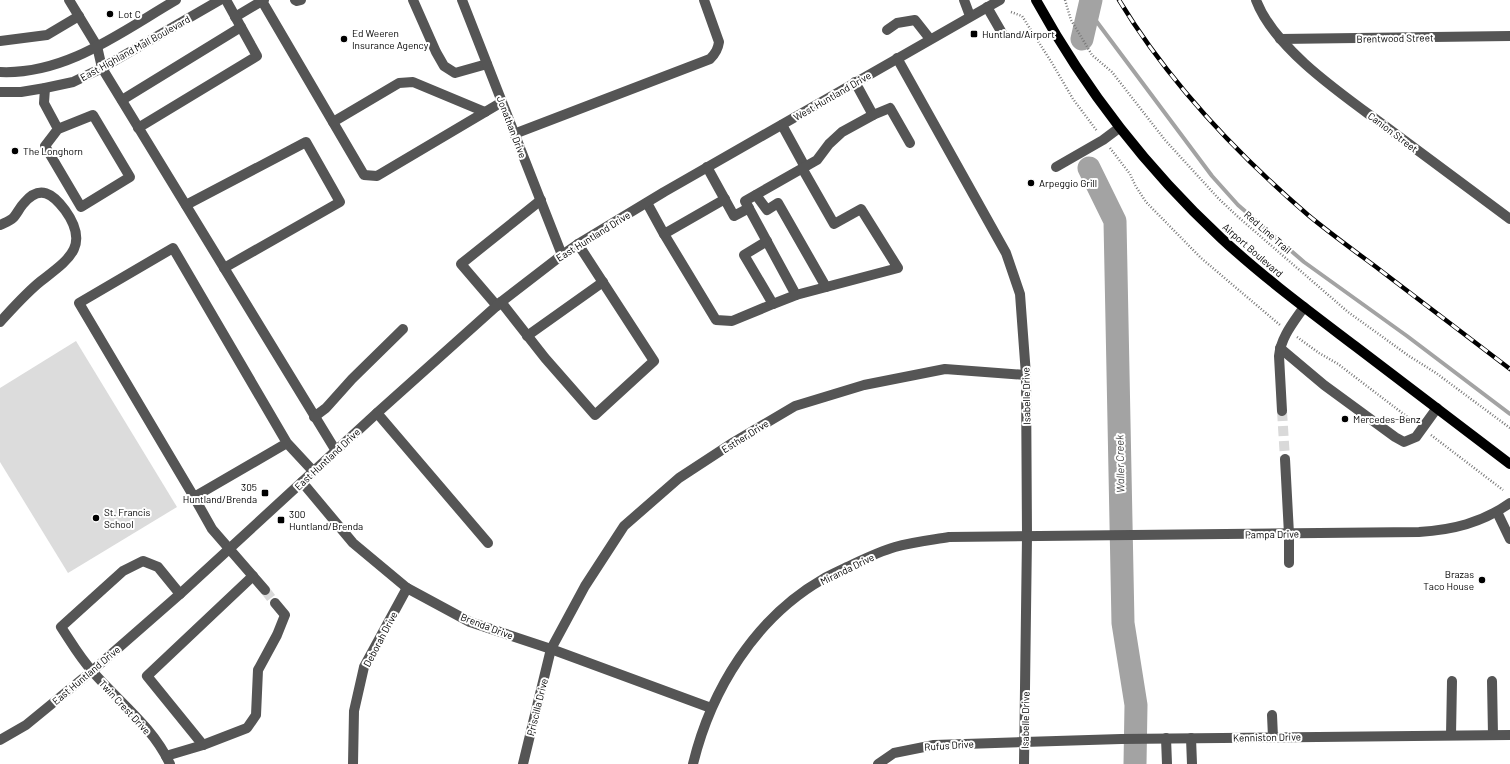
<svg xmlns="http://www.w3.org/2000/svg" width="1510" height="764" font-family="Barlow,sans-serif">
<style>
.green{fill:#dcdcdc}
.lines{fill:none;stroke-linecap:round;stroke-linejoin:round}
.stream{stroke:#a3a3a3;stroke-width:4}
.river{stroke:#a3a3a3;stroke-width:23}
.minor-tunnel{stroke:#d9d9d9;stroke-width:10;stroke-dasharray:10 5;stroke-linecap:butt}
.path{stroke:#777;stroke-width:2.5;stroke-dasharray:1 2;stroke-linecap:butt}
.minor{stroke:#555;stroke-width:10}
.major{stroke:#000;stroke-width:10}
.rail-casing{stroke:#000;stroke-width:4.5}
.rail{stroke:#fff;stroke-width:3;stroke-dasharray:9;stroke-linecap:butt}
.poi-dot{fill:#000;stroke:#fff;stroke-width:1.5}
.labels{text-anchor:middle;stroke-width:4;stroke-linejoin:round;paint-order:stroke}
.poi-label{font-size:10px;fill:#000;stroke:#fff;text-anchor:start}
.street-label{font-size:10px;fill:#000;stroke:#fff}
.water-label{font-size:11px;font-style:italic;fill:#444;stroke:#fff}
</style>
<rect width="100%" height="100%" fill="#fff"/>
<polygon class="green" points="76,341 177,507 68,573 0,462 0,388"/>
<g class="lines">
<polyline class="stream" points="1088,10 1212,176 1238,205 1304,262 1407,336 1510,414"/>
<g class="river">
<polyline points="1082,39 1091,0"/>
<polyline points="1089,168 1115,221 1123,623 1136,705 1135,764"/>
</g>
<g class="minor-tunnel">
<polyline points="1282,411 1285,459"/>
<polyline points="265,590 275,603"/>
</g>
<g class="path">
<polyline points="1065,0 1071,20 1092,55 1112,72 1165,140 1218,198 1237,216 1348,312 1409,356 1436,373 1510,428"/>
<polyline points="1011,12 1022,16 1052,63 1073,99 1097,131"/>
<polyline points="1110,148 1130,174 1135,185 1146,202 1201,258 1280,325"/>
<polyline points="1297,337 1319,353 1338,364 1414,422"/>
<polyline points="1431,435 1503,490"/>
</g>
<g class="minor">
<polyline points="69,0 97,46 102,68 336,451"/>
<polyline points="264,0 262,1 364,175 377,176 502,102"/>
<polyline points="295,0 297,1 301,0"/>
<polyline points="413,0 436,52 444,66 455,73 487,64"/>
<polyline points="462,0 562,255"/>
<polyline points="964,0 970,16"/>
<path d="M 1256,0 C 1275,51 1349,99 1393,132 C 1432,161 1471,190 1510,219"/>
<polyline points="987,7 1002,33"/>
<polyline points="235,17 262,1"/>
<polyline points="887,30 897,23 915,20 930,39"/>
<polyline points="1280,39 1510,36"/>
<polyline points="0,41 47,35 79,16"/>
<polyline points="897,58 1006,253 1020,294 1026,375 1027,536 1024,764"/>
<path d="M 0,72 C 66,75 121,32 176,0"/>
<polyline points="855,82 873,115"/>
<polyline points="45,88 44,103 58,129 45,146 81,207 130,177 93,115 58,129"/>
<polyline points="0,92 21,92 45,88 73,82 102,68 220,0"/>
<polyline points="122,100 241,27"/>
<polyline points="333,122 399,83 413,82 485,112"/>
<polyline points="782,125 805,167"/>
<polyline points="138,128 257,56 226,0"/>
<path d="M 514,134 L 710,59 C 716,53 718,49 719,42 L 704,0"/>
<polyline points="707,167 734,216 749,208"/>
<polyline points="1056,167 1103,140 1119,128"/>
<polyline points="802,168 834,224 861,209 898,268 796,295 745,201 817,160 829,144 842,132 873,115 890,108 910,143"/>
<polyline points="756,195 767,210 778,203 826,287"/>
<polyline points="647,203 664,234 725,199"/>
<polyline points="186,205 306,142 340,202 224,268"/>
<path d="M 0,225 C 4,223 10,221 13,218 C 17,214 20,207 24,203 C 40,184 53,194 65,210 C 91,246 68,260 41,281 C 26,293 13,308 0,322"/>
<polyline points="664,234 716,320 732,321 773,304"/>
<polyline points="767,241 744,255 773,304 796,295"/>
<polyline points="501,302 545,358 595,415 654,361 578,244"/>
<polyline points="497,306 461,264 541,200"/>
<polyline points="527,336 603,282"/>
<polyline points="1280,348 1324,385 1395,437 1404,442 1416,437 1437,408"/>
<path d="M 1282,411 L 1279,356 C 1281,337 1293,323 1304,307"/>
<polyline points="377,413 488,543"/>
<polyline points="314,417 326,408 352,379 403,329"/>
<polyline points="287,443 194,497 79,303 173,248 287,443 313,471"/>
<polyline points="1285,459 1289,534 1289,563"/>
<polyline points="302,482 353,543 407,588 470,622 551,649 711,708"/>
<polyline points="194,497 212,529 265,590"/>
<polyline points="1497,512 1510,539"/>
<polyline points="1492,681 1493,735"/>
<polyline points="1272,715 1273,737"/>
<polyline points="1451,735 1452,681"/>
<polyline points="1166,738 1167,764"/>
<polyline points="1191,738 1192,764"/>
<polyline points="0,740 26,725 92,671 180,594 377,413 501,302 562,255 578,244 664,192 1000,0"/>
<polyline points="203,745 147,676 253,576"/>
<polyline points="166,756 203,745 247,728 256,715 258,670 277,635 285,615 275,603"/>
<path d="M 170,764 C 153,727 119,702 93,672 C 80,658 71,642 61,627 L 123,571 L 143,561 L 158,567 L 180,594"/>
<polyline points="353,764 354,711 364,667 407,588"/>
<polyline points="523,764 551,649 585,586 624,526 679,478 734,442 795,406 864,385 945,369 1026,375"/>
<path d="M 693,764 C 711,690 755,618 823,579 C 830,575 839,571 847,567 C 862,560 878,552 895,547 C 912,542 931,540 949,537 L 1419,532 C 1452,530 1482,523 1510,503"/>
<polyline points="878,764 894,753 934,745 1121,739 1510,735"/>
</g>
<path class="major" d="M 1036,0 C 1085,89 1147,169 1221,238 C 1263,277 1309,311 1355,346 C 1406,385 1458,424 1510,464"/>
<g class="rail-casing">
<path id="rail" d="M 1119,0 C 1168,81 1236,153 1308,215 C 1331,234 1356,252 1380,270 C 1423,303 1467,336 1510,369"/>
</g>
<use href="#rail" class="rail"/>
</g>
<g class="poi-dot">
<circle cx="110" cy="14" r="4"/>
<rect x="970" y="30" width="8" height="8" rx="2"/>
<circle cx="344" cy="39" r="4"/>
<circle cx="15" cy="151" r="4"/>
<circle cx="1031" cy="183" r="4"/>
<circle cx="1345" cy="419" r="4"/>
<rect x="261" y="489" width="8" height="8" rx="2"/>
<circle cx="96" cy="518" r="4"/>
<rect x="277" y="516" width="8" height="8" rx="2"/>
<circle cx="1482" cy="580" r="4"/>
</g>
<g class="labels">
<g class="poi-label">
<text x="118" y="18">Lot C</text>
<text x="352" y="37">Ed Weeren<tspan x="352" dy="12">Insurance Agency</tspan></text>
<text x="982" y="38">Huntland/Airport</text>
<text x="23" y="155">The Longhorn</text>
<text x="1039" y="187">Arpeggio Grill</text>
<text x="1353" y="423">Mercedes-Benz</text>
<text x="257" y="491" text-anchor="end">305<tspan x="257" dy="12">Huntland/Brenda</tspan></text>
<text x="104" y="516">St. Francis<tspan x="104" dy="12">School</tspan></text>
<text x="289" y="518">300<tspan x="289" dy="12">Huntland/Brenda</tspan></text>
<text x="1474" y="578" text-anchor="end">Brazas<tspan x="1474" dy="12">Taco House</tspan></text>
</g>
<g class="street-label">
<text transform="translate(1395 38) rotate(-1)" y="4">Brentwood Street</text>
<text transform="translate(135 48) rotate(-29)" y="4">East Highland Mall Boulevard</text>
<text transform="translate(832 96) rotate(-30)" y="4">West Huntland Drive</text>
<text transform="translate(512 127) rotate(69)" y="4">Jonathan Drive</text>
<text transform="translate(1393 132) rotate(37)" y="4">Canion Street</text>
<text transform="translate(1268 232) rotate(41)" y="4">Red Line Trail</text>
<text transform="translate(593 236) rotate(-32)" y="4">East Huntland Drive</text>
<text transform="translate(1253 250) rotate(41)" y="4">Airport Boulevard</text>
<text transform="translate(1026 396) rotate(-91)" y="4">Isabelle Drive</text>
<text transform="translate(745 436) rotate(-32)" y="4">Esther Drive</text>
<text transform="translate(327 459) rotate(-43)" y="4">East Huntland Drive</text>
<text transform="translate(1272 534) rotate(-1)" y="4">Pampa Drive</text>
<text transform="translate(847 569) rotate(-26)" y="4">Miranda Drive</text>
<text transform="translate(487 626) rotate(21)" y="4">Brenda Drive</text>
<text transform="translate(380 639) rotate(-62)" y="4">Deborah Drive</text>
<text transform="translate(86 675) rotate(-40)" y="4">East Huntland Drive</text>
<text transform="translate(125 707) rotate(47)" y="4">Twin Crest Drive</text>
<text transform="translate(537 707) rotate(-76)" y="4">Priscilla Drive</text>
<text transform="translate(1025 720) rotate(-89)" y="4">Isabelle Drive</text>
<text transform="translate(1267 737) rotate(-1)" y="4">Kenniston Drive</text>
<text transform="translate(949 745) rotate(-4)" y="4">Rufus Drive</text>
</g>
<g class="water-label">
<text transform="translate(1120 464) rotate(-91)" y="4">Waller Creek</text>
</g>
</g>
</svg>
